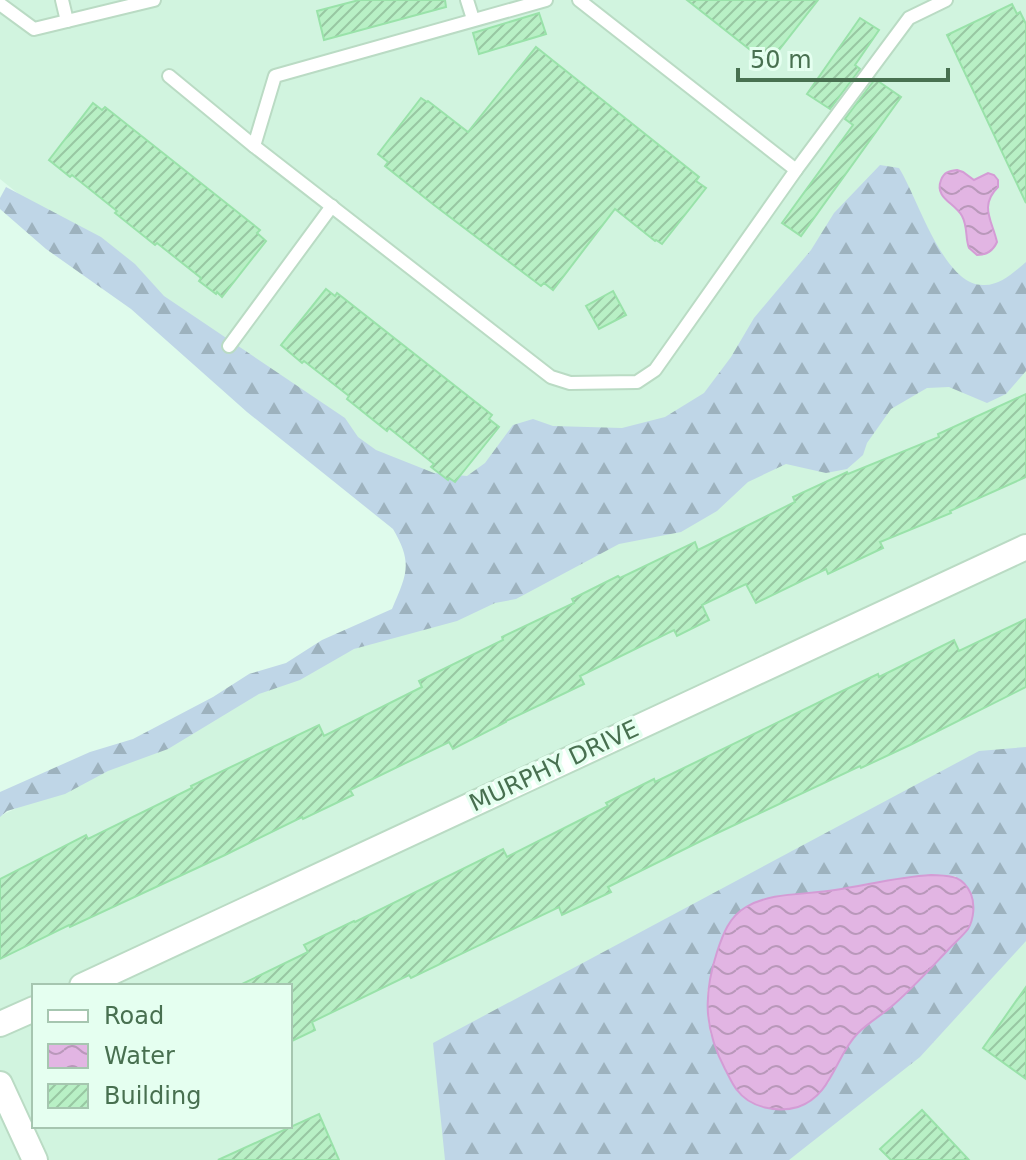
<svg xmlns="http://www.w3.org/2000/svg" width="1026" height="1160" font-family="'DejaVu Sans',sans-serif">
<style>
.residential{fill:#d1f4df;fill-rule:evenodd}
.forest{fill:url(#forest-firs);fill-rule:evenodd}
.water{fill:url(#water-waves);stroke:#d49cd5;stroke-width:2}
.building{fill:url(#building-hatch);stroke:#99e2a9;stroke-width:2}
.lines{fill:none;stroke-linecap:round;stroke-linejoin:round}
.lane-casing{stroke:#badbc4;stroke-width:16}
.street-casing{stroke:#badbc4;stroke-width:28}
.lane{stroke:#fff;stroke-width:12}
.street{stroke:#fff;stroke-width:24}
.labels{text-anchor:middle;stroke-width:7;stroke-linejoin:round;paint-order:stroke}
.street-label{font-size:24px;fill:#487050;stroke:#e5fff0}
</style>
<defs>
<pattern id="forest-firs" width="22" height="20" patternUnits="userSpaceOnUse" patternTransform="scale(2)"><rect width="22" height="20" fill="#bfd6e7"/><path d="M5 1l3.5 6h-7zM16 11l3.5 6h-7z" fill="#9db2be"/></pattern>
<pattern id="water-waves" width="16" height="10" patternUnits="userSpaceOnUse" patternTransform="scale(2)"><rect width="16" height="10" fill="#e2b5e3"/><path d="M0 5q4-4 8 0t8 0" fill="none" stroke="#b998ba"/></pattern>
<pattern id="building-hatch" width="6" height="6" patternUnits="userSpaceOnUse" patternTransform="scale(2)"><rect width="6" height="6" fill="#b8f0c5"/><path d="M-1 1l2-2M0 6l6-6M5 7l2-2" fill="none" stroke="#98c7a2"/></pattern>
</defs>
<rect width="100%" height="100%" fill="#dffbec"/>
<path class="residential" d="M 0,0 L 1026,0 L 1026,1160 L 0,1160 L 0,816 L 498,581 L 0,179 ZM 34,986 L 290,986 L 290,1126 L 34,1126 Z"/>
<g class="forest">
<path d="M 880,165 L 899,168 C 918,198 943,285 983,285 C 1000,286 1014,272 1026,262 L 1026,371 L 1006,394 L 987,403 L 949,387 L 927,388 L 891,409 L 867,443 L 863,455 L 847,469 L 826,473 L 786,464 L 748,482 L 717,511 L 681,532 L 619,544 L 516,599 L 495,603 L 457,621 L 354,649 L 300,680 L 259,694 L 168,749 L 108,771 L 65,794 L 7,811 L 0,817 L 0,792 L 90,752 L 133,739 L 213,697 L 249,674 L 286,663 L 322,640 L 392,609 C 407,574 413,563 393,529 L 247,412 L 131,309 L 46,249 L 0,209 L 0,198 L 6,187 L 101,237 L 135,264 L 164,296 L 345,418 L 358,437 L 376,450 L 434,473 L 467,476 L 485,463 L 513,425 L 533,419 L 553,426 L 622,428 L 665,417 L 704,393 L 731,357 L 754,318 L 811,250 L 834,213 Z"/>
<path d="M 1026,747 L 1026,941 L 920,1057 L 789,1160 L 445,1160 L 433,1043 L 979,751 ZM 931,875 L 956,876 L 888,1010 L 871,1021 L 856,1035 L 844,1051 L 829,1082 L 816,1097 L 780,1110 L 761,1106 L 743,1097 L 737,1090 L 710,1033 L 707,1012 L 707,991 L 756,902 C 782,894 810,895 837,890 C 869,885 898,877 931,875 Z"/>
</g>
<g class="water">
<path d="M 957,170 L 963,172 L 974,180 L 988,173 L 994,175 L 998,180 L 998,187 C 979,206 992,220 997,242 C 993,251 987,255 977,255 L 969,248 C 965,238 968,227 962,216 C 955,203 934,198 941,180 C 944,172 949,171 957,170 Z"/>
<path d="M 931,875 C 949,876 962,874 971,894 C 975,904 974,919 968,929 C 962,937 953,944 947,951 C 929,970 911,990 891,1007 C 880,1016 868,1023 858,1033 C 835,1056 832,1096 798,1107 C 778,1113 750,1108 737,1090 C 732,1084 729,1076 725,1069 C 704,1029 703,995 717,952 C 723,934 729,917 746,907 C 771,892 806,895 835,890 C 868,885 897,877 931,875 Z"/>
</g>
<g class="building">
<polygon points="359,0 445,0 446,7 324,40 317,11"/>
<polygon points="687,0 818,0 768,64"/>
<polygon points="1012,4 1017,14 1020,12 1026,24 1026,203 947,35"/>
<polygon points="539,13 546,34 479,54 473,33"/>
<polygon points="860,18 879,30 855,65 860,69 830,109 807,94"/>
<polygon points="536,47 699,177 696,181 706,188 662,244 656,240 655,241 615,209 553,290 544,283 541,286 434,205 385,166 388,162 378,154 421,98 427,102 428,101 468,132"/>
<polygon points="875,79 901,97 801,236 782,223 853,125 845,119"/>
<polygon points="93,103 102,110 105,107 260,230 257,233 266,241 222,297 217,292 216,294 199,281 201,278 157,243 155,245 115,213 117,211 72,175 70,177 49,160"/>
<polygon points="326,289 335,296 337,293 492,415 489,419 499,427 455,482 449,478 448,480 431,467 434,464 389,428 387,431 347,399 349,396 304,361 302,363 281,345"/>
<polygon points="613,291 626,315 599,329 586,306"/>
<polygon points="1026,394 1026,477 950,511 951,513 880,542 883,548 828,574 826,569 756,603 746,584 702,605 709,620 677,636 674,630 580,676 584,684 506,721 506,722 453,749 449,742 350,790 353,795 303,819 302,817 225,855 70,927 69,925 0,959 0,879 86,835 88,839 192,788 191,786 319,725 324,736 422,687 419,681 503,640 502,637 574,603 572,599 618,576 620,578 695,542 698,550 795,502 793,497 847,472 848,474 939,437 938,434"/>
<polygon points="1026,619 1026,687 910,745 861,768 860,766 711,836 608,887 611,892 562,915 559,907 411,978 409,975 312,1022 315,1030 290,1042 290,986 238,986 308,952 304,945 354,921 355,922 503,849 507,857 608,806 606,803 654,779 655,782 834,695 878,674 879,677 954,640 959,651"/>
<polygon points="1026,987 1026,1079 983,1048"/>
<polygon points="922,1110 969,1160 891,1160 880,1149"/>
<polygon points="319,1114 339,1160 218,1160"/>
</g>
<g class="lines">
<g class="lane-casing">
<g id="lane">
<polyline points="62,0 67,21"/>
<polyline points="467,0 473,19"/>
<polyline points="546,0 275,76 254,146 551,377 570,383 637,382 655,370 796,170 909,18 946,0"/>
<polyline points="579,0 796,170"/>
<polyline points="0,4 34,29 154,0"/>
<polyline points="169,76 254,146"/>
<polyline points="229,346 332,206"/>
</g>
</g>
<g class="street-casing">
<g id="street">
<polyline points="82,986 1026,547"/>
<polyline points="0,1024 34,1009"/>
<polyline points="0,1084 35,1160"/>
</g>
</g>
<use href="#lane" class="lane"/>
<use href="#street" class="street"/>
</g>
<g class="labels">
<g class="street-label">
<text transform="translate(554 766) rotate(-25)" y="8">MURPHY DRIVE</text>
</g>
</g>
<rect x="32" y="984" width="260" height="144" fill="#e5fff0" stroke="#a6c6b0" stroke-width="2"/>
<rect x="48" y="1010" width="40" height="12" fill="#ffffff" stroke="#a6c6b0" stroke-width="2"/>
<text x="104" y="1024" font-size="24" fill="#487050">Road</text>
<rect x="48" y="1044" width="40" height="24" fill="url(#water-waves)" stroke="#a6c6b0" stroke-width="2"/>
<text x="104" y="1064" font-size="24" fill="#487050">Water</text>
<rect x="48" y="1084" width="40" height="24" fill="url(#building-hatch)" stroke="#a6c6b0" stroke-width="2"/>
<text x="104" y="1104" font-size="24" fill="#487050">Building</text>
<path d="M738 68v12h210v-12" fill="none" stroke="#487050" stroke-width="4"/>
<text x="750" y="68" font-size="24" fill="#487050" stroke="#e5fff0" stroke-width="6" paint-order="stroke">50 m</text>
</svg>
